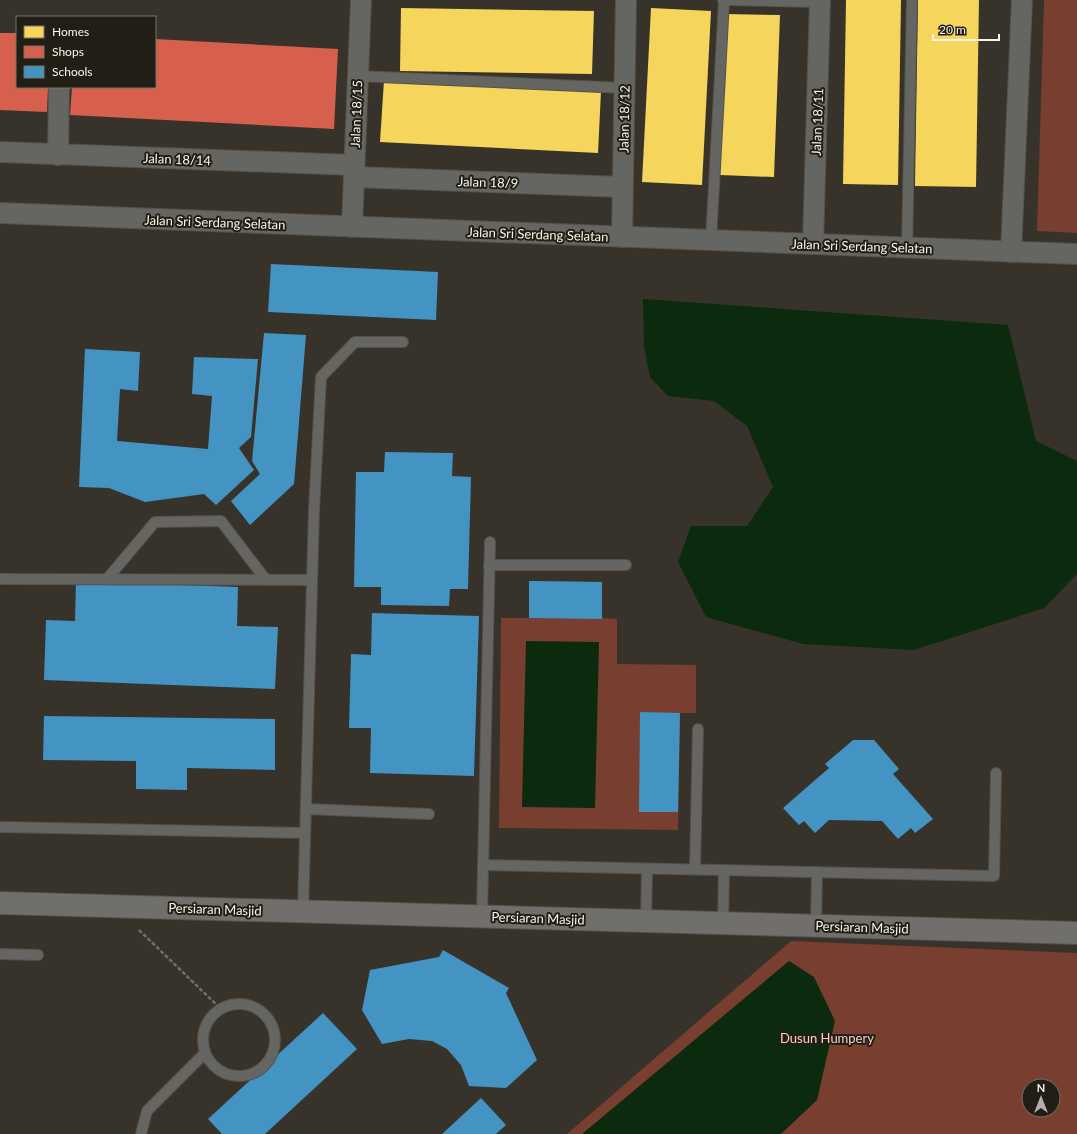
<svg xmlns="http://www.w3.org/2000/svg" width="1077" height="1134" font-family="Lato,sans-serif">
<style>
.green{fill:#783e2f;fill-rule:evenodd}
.water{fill:#0c2a0d}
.homes{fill:#f6d55c}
.shops{fill:#d6604d}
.schools{fill:#4393c3}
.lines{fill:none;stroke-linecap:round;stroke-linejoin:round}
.lane-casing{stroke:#555149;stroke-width:12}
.street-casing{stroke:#555149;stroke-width:22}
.secondary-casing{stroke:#555149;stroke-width:24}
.path{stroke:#716f6b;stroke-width:2.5;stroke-dasharray:4 2;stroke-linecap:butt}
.lane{stroke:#656561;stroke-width:10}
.street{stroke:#656561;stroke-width:20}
.secondary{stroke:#706f6b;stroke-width:22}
.labels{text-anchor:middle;stroke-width:4;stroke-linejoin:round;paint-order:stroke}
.street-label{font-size:13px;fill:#f9f5e9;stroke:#211e16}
.park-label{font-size:13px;fill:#fbccc0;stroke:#211e16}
</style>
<rect width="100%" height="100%" fill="#37332a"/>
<g class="green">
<polygon points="1044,0 1077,0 1077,233 1037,231"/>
<polygon points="529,581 602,582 602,618 617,619 617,664 696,665 696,713 680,713 678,830 499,828 501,618 529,618"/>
<path d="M 791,941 L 1077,953 L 1077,1134 L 567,1134 ZM 1029,1086 L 1053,1086 L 1053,1110 L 1029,1110 Z"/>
</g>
<g class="water">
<polygon points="643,299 1008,325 1036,441 1077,461 1077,574 1044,608 914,650 803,644 706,617 678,562 691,526 747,526 773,487 747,426 714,401 668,396 650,377 644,346"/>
<polygon points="526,641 599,642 595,808 522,807"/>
<polygon points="789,961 814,977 835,1021 817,1100 781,1134 582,1134"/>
</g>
<g class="homes">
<polygon points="846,0 901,0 898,185 843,184"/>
<polygon points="918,0 979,0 976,187 915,186"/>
<polygon points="401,8 594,11 592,74 400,71"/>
<polygon points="651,8 711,11 702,185 642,182"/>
<polygon points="725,14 780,15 774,177 720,175"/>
<polygon points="384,80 601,91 598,153 380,142"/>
</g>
<g class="shops">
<polygon points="0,33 17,33 17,87 48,87 47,112 0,110"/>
<polygon points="155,39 338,49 334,129 70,115 72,87 155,87"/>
</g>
<g class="schools">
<polygon points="271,264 438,272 436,320 268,312"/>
<polygon points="264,333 306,335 294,484 250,525 231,501 260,474 252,461"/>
<polygon points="85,349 140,352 138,391 120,389 117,441 208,449 212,396 192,394 194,357 258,359 251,437 239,448 254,470 216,505 204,494 145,502 109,488 79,487"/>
<polygon points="385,452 453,453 452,476 471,477 468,589 450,589 449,606 381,605 381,587 354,587 356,472 384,472"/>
<polygon points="76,581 238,587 237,626 278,627 275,689 44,680 46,620 75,621"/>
<polygon points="529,581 602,582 602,619 529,618"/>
<polygon points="372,613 479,616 474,776 370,773 371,728 349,728 351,654 371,655"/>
<polygon points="640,712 680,713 678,812 639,812"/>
<polygon points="44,716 275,719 275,770 187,768 187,790 136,789 136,761 43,760"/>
<polygon points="853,740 874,740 899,769 893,774 933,819 915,833 911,828 898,839 882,821 829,820 815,833 804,821 799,825 783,808 829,768 825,764"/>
<polygon points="443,950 509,988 506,993 537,1060 506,1088 469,1086 461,1065 447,1049 432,1041 409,1039 382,1044 362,1010 370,970 439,957"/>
<polygon points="323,1013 357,1049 265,1134 222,1134 208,1119"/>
<polygon points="481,1098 506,1125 496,1134 442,1134"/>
</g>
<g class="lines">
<g class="lane-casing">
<g id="lane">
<polyline points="723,0 820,2"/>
<polyline points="358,76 624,88"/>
<polyline points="711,241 724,0"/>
<polyline points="907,248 912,0"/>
<polyline points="489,565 626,565"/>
<polyline points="0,579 312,580"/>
<polyline points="107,579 155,522 221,521 266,580"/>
<polyline points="306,809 429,814"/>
<polyline points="0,827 305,833"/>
<polyline points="483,865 994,876 996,773"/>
<polyline points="695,869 698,729"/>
<polyline points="303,911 314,510 321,377 355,342 403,342"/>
<polyline points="482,916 490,542"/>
<polyline points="646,921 647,869"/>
<polyline points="723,923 724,870"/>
<polyline points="816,926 817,872"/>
<polyline points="0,954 38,955"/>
<circle cx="239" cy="1040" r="36"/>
<polyline points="141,1134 147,1111 205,1053"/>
</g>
</g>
<g class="street-casing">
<g id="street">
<polyline points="0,152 354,165"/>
<polyline points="58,155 59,87"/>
<polyline points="354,177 622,187"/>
<polyline points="0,213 1077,254"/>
<polyline points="352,227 361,0"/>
<polyline points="622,237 626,0"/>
<polyline points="813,244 820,0"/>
<polyline points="1011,252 1022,0"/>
</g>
</g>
<g class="secondary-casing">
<polyline id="secondary" points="0,903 1077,933"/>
</g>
<polyline class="path" points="139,930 221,1009"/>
<use href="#lane" class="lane"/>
<use href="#street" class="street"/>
<use href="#secondary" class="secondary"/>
</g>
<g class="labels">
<g class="street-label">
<text transform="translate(356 114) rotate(-88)" y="5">Jalan 18/15</text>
<text transform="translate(624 119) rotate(-89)" y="5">Jalan 18/12</text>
<text transform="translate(817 122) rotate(-88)" y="5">Jalan 18/11</text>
<text transform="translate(177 159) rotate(2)" y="5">Jalan 18/14</text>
<text transform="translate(488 182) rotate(2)" y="5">Jalan 18/9</text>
<text transform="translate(215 222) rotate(2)" y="5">Jalan Sri Serdang Selatan</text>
<text transform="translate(538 234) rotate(2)" y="5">Jalan Sri Serdang Selatan</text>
<text transform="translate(862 246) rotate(2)" y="5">Jalan Sri Serdang Selatan</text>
<text transform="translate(215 909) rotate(2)" y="5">Persiaran Masjid</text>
<text transform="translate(538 918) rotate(2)" y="5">Persiaran Masjid</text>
<text transform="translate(862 927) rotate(2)" y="5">Persiaran Masjid</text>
</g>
<g class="park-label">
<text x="827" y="1043">Dusun Humpery</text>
</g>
</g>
<rect x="16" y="16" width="140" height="72" fill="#211e16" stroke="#77746a"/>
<rect x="24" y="26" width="20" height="12" fill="#f6d55c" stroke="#77746a"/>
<text x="52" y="36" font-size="12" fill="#f9f5e9">Homes</text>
<rect x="24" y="46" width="20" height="12" fill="#d6604d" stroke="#77746a"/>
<text x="52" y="56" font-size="12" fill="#f9f5e9">Shops</text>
<rect x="24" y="66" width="20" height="12" fill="#4393c3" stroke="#77746a"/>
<text x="52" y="76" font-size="12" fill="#f9f5e9">Schools</text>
<g transform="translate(1041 1098)"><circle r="19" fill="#211e16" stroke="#77746a"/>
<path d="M0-3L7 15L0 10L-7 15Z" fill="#b5b1a6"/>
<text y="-6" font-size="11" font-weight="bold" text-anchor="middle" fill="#f9f5e9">N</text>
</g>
<path d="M933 34v6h66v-6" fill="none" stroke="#f9f5e9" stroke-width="2"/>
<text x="939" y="34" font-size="12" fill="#f9f5e9" stroke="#211e16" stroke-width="3" paint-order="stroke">20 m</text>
</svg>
